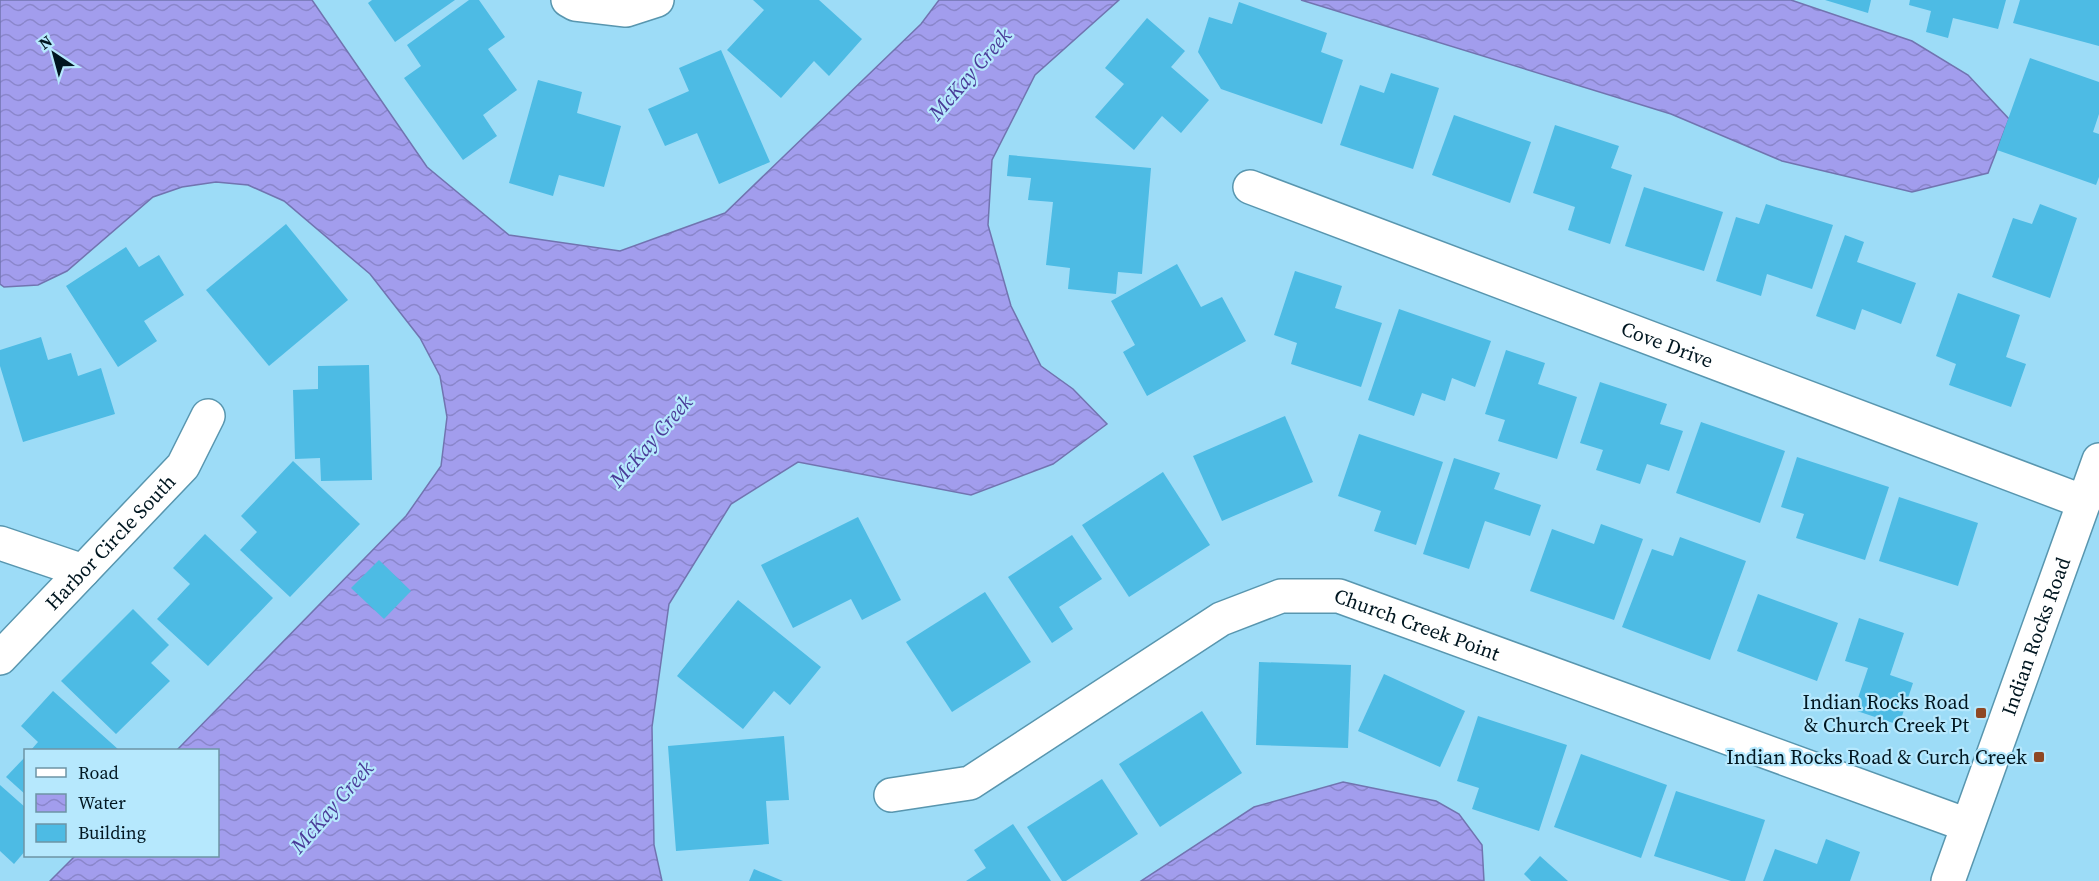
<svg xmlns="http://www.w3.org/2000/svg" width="2099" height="881" font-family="'Source Serif 4',serif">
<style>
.water{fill:url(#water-waves);stroke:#7174b0;stroke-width:1.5}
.building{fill:#4dbbe4}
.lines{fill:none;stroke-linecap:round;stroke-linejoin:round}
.street-casing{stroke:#5896af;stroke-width:36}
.secondary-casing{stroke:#5896af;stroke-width:36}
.street{stroke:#fff;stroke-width:33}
.secondary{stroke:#fff;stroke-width:33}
.poi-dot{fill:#8f4824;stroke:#b6e8fd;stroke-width:2}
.labels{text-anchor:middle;stroke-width:4.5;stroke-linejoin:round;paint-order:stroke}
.street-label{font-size:20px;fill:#001620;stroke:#b6e8fd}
.poi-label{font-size:20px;fill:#001620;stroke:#b6e8fd;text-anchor:end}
.water-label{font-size:21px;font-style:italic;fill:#4a3b98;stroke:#b6e8fd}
</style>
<defs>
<pattern id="water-waves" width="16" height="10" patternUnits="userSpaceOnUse" patternTransform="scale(1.5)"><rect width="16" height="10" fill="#a29ded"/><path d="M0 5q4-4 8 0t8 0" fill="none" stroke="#8a86cb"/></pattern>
</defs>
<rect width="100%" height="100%" fill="#9ddcf7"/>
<g class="water">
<polygon points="0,0 312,0 427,167 509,235 620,251 725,213 921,24 939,0 1119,0 1035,75 992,160 988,225 1011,306 1041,366 1073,389 1107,424 1053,464 971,495 798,462 731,504 669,604 652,727 654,845 662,881 50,881 75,856 218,856 218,750 177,750 406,516 441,466 447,417 440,376 420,338 370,274 284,201 248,185 216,182 182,187 153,197 67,271 38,285 4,287 0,284"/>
<polygon points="1301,0 1791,0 1912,41 1968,75 2009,119 1988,173 1912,192 1782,161 1671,114"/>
<polygon points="1343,782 1436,801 1459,814 1482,845 1484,881 1141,881 1254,807"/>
</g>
<g class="building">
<polygon points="372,0 455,0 395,42 368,3"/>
<polygon points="469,0 479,0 505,37 488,49 517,90 483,115 497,136 463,160 404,78 421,66 407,45"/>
<polygon points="753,0 819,0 862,39 829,76 814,61 781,98 727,50 764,10"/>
<polygon points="1825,0 1871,0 1868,13"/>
<polygon points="1910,0 2006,0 1998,29 1953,18 1948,38 1926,32 1931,11 1909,5"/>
<polygon points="2020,0 2099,0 2099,46 2013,23"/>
<polygon points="1239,2 1327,33 1321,52 1343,60 1322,124 1221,89 1198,52 1209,17 1232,24"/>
<polygon points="1147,18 1185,51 1171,67 1209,100 1181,133 1162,116 1134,150 1095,117 1124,84 1105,68"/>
<polygon points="721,50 770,162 719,184 697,133 665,146 648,109 689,91 679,68"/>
<polygon points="2030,58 2099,82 2099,114 2093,132 2099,134 2099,177 2096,185 1997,150"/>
<polygon points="1391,73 1439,88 1413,169 1340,145 1360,85 1384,93"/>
<polygon points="538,80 582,92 577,113 621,126 604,187 559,175 553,196 509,183"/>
<polygon points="1454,115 1531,142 1510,203 1432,175"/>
<polygon points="1555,125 1619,146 1611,168 1632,175 1610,244 1568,230 1575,207 1533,193"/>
<polygon points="1009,155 1151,168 1142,274 1118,272 1116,294 1068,289 1070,268 1046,265 1053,202 1028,200 1031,178 1007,176"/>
<polygon points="1644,187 1723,212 1704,271 1625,246"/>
<polygon points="1766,204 1833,225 1812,289 1767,274 1761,296 1716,281 1736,217 1759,224"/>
<polygon points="2040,204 2077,218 2050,298 1992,277 2013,218 2032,224"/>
<polygon points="286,224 348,300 269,366 206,290"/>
<polygon points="1845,235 1864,242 1857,262 1916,283 1901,324 1862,309 1855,330 1816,316"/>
<polygon points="126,247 139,267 159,255 184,295 144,321 157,341 118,367 66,286"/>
<polygon points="1177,264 1201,307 1222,297 1246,341 1147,396 1123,352 1135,345 1111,301"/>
<polygon points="1295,271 1342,286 1335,308 1382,323 1361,387 1291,364 1297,343 1274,335"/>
<polygon points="1958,293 2020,315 2006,357 2026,364 2011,407 1949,385 1956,364 1936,356"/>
<polygon points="1399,309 1491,341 1475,387 1452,378 1445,401 1422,393 1414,416 1368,400"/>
<polygon points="41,337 48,360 71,353 78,376 101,368 115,414 23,442 0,366 0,350"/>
<polygon points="1506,350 1545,363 1538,384 1577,397 1557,459 1498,441 1505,420 1485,414"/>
<polygon points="369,365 372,480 321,481 320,458 295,459 293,390 318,389 318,366"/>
<polygon points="1600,382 1667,404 1660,424 1683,431 1669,471 1647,464 1640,484 1596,470 1603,450 1580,443"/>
<polygon points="1285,416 1313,482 1222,521 1193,456"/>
<polygon points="1701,422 1785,451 1760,523 1676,493"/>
<polygon points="1359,434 1443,462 1416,545 1374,531 1381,511 1338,496"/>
<polygon points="1797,457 1889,487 1865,560 1796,538 1804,514 1781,507"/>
<polygon points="1454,458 1500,473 1494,489 1541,505 1530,536 1485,521 1469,569 1423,554"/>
<polygon points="293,461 360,524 290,597 240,550 257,532 241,516"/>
<polygon points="1163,472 1210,545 1129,597 1082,525"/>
<polygon points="1899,497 1978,523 1958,586 1879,561"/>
<polygon points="858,517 901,600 862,620 851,599 793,628 761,565"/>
<polygon points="1601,524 1643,539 1614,620 1530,591 1552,529 1594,544"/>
<polygon points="205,534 273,598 208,666 157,619 190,584 173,568"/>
<polygon points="1072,535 1102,579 1059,607 1073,629 1052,643 1008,577"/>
<polygon points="1680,537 1746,561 1710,660 1622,627 1652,549 1673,556"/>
<polygon points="379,560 411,591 384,619 351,588"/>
<polygon points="985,592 1031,662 952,712 906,642"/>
<polygon points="1758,594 1838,623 1817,681 1737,651"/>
<polygon points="738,600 821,667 790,705 774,691 743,729 677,676"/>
<polygon points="133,609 169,645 151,663 170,681 116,734 61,681"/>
<polygon points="1859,618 1904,633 1890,675 1913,683 1899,725 1854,710 1868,668 1845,661"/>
<polygon points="1259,662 1351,665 1348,748 1256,745"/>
<polygon points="1384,674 1465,711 1440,767 1358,731"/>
<polygon points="53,691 119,750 31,750 38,742 21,726"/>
<polygon points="1202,711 1242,773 1160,827 1119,764"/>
<polygon points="1478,716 1567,745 1539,831 1472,809 1479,788 1457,781"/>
<polygon points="784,736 789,800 766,801 769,844 676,851 668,746"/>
<polygon points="1581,754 1667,785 1641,858 1554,827"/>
<polygon points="26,756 26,795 6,777"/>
<polygon points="1102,779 1138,834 1066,881 1062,881 1027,827"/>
<polygon points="0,785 26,808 26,850 14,864 0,851"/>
<polygon points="1676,791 1765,820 1745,881 1731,881 1654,856"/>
<polygon points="1013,824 1051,881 966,881 986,868 974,850"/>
<polygon points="1826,839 1860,852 1850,881 1763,881 1775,849 1817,864"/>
<polygon points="1540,856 1568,881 1531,881 1524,874"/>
<polygon points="754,869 783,881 749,881"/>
</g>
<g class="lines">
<g class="street-casing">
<g id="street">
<polyline points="568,0 575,4 626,10 657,0"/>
<path id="s1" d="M 1250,187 L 2084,502"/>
<polyline points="0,543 83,571"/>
<path id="s2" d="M 0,658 L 183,466 L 208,416"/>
<path id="s3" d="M 891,795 L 970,783 L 1221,619 L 1281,596 L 1339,596 L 1967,825"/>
</g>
</g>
<g class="secondary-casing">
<g id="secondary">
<path id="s4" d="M 1948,881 L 2099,460"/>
</g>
</g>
<use href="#street" class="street"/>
<use href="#secondary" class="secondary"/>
</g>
<g class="poi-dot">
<rect x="1975" y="707" width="12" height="12" rx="3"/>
<rect x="2033" y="751" width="12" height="12" rx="3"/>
</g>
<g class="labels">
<g class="street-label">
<text dy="7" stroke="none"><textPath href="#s1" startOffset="446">Cove Drive</textPath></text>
<text dy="7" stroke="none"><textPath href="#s2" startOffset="160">Harbor Circle South</textPath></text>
<text dy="7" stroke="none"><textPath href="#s3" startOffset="585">Church Creek Point</textPath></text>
<text dy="7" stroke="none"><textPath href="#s4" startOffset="260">Indian Rocks Road</textPath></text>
</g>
<g class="poi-label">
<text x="1969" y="709">Indian Rocks Road<tspan x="1969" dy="23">&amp; Church Creek Pt</tspan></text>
<text x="2027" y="764">Indian Rocks Road &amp; Curch Creek</text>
</g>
<g class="water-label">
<text transform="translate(970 74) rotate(-49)" y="7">McKay Creek</text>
<text transform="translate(651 441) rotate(-49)" y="7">McKay Creek</text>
<text transform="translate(332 807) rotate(-49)" y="7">McKay Creek</text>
</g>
</g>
<rect x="24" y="749" width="195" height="108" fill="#b6e8fd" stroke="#6d94a5" stroke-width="1.5"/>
<rect x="36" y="768" width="30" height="9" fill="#ffffff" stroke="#6d94a5" stroke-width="1.5"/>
<text x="78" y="779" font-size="18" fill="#001620">Road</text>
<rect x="36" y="794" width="30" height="18" fill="url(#water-waves)" stroke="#6d94a5" stroke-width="1.5"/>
<text x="78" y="809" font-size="18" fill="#001620">Water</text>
<rect x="36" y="824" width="30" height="18" fill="#4dbbe4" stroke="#6d94a5" stroke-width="1.5"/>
<text x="78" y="839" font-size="18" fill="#001620">Building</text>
<g transform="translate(54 54) rotate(324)" stroke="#b6e8fd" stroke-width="4.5" paint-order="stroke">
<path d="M0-4.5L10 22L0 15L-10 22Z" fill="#001620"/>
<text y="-9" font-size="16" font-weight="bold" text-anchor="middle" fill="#001620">N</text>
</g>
</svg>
